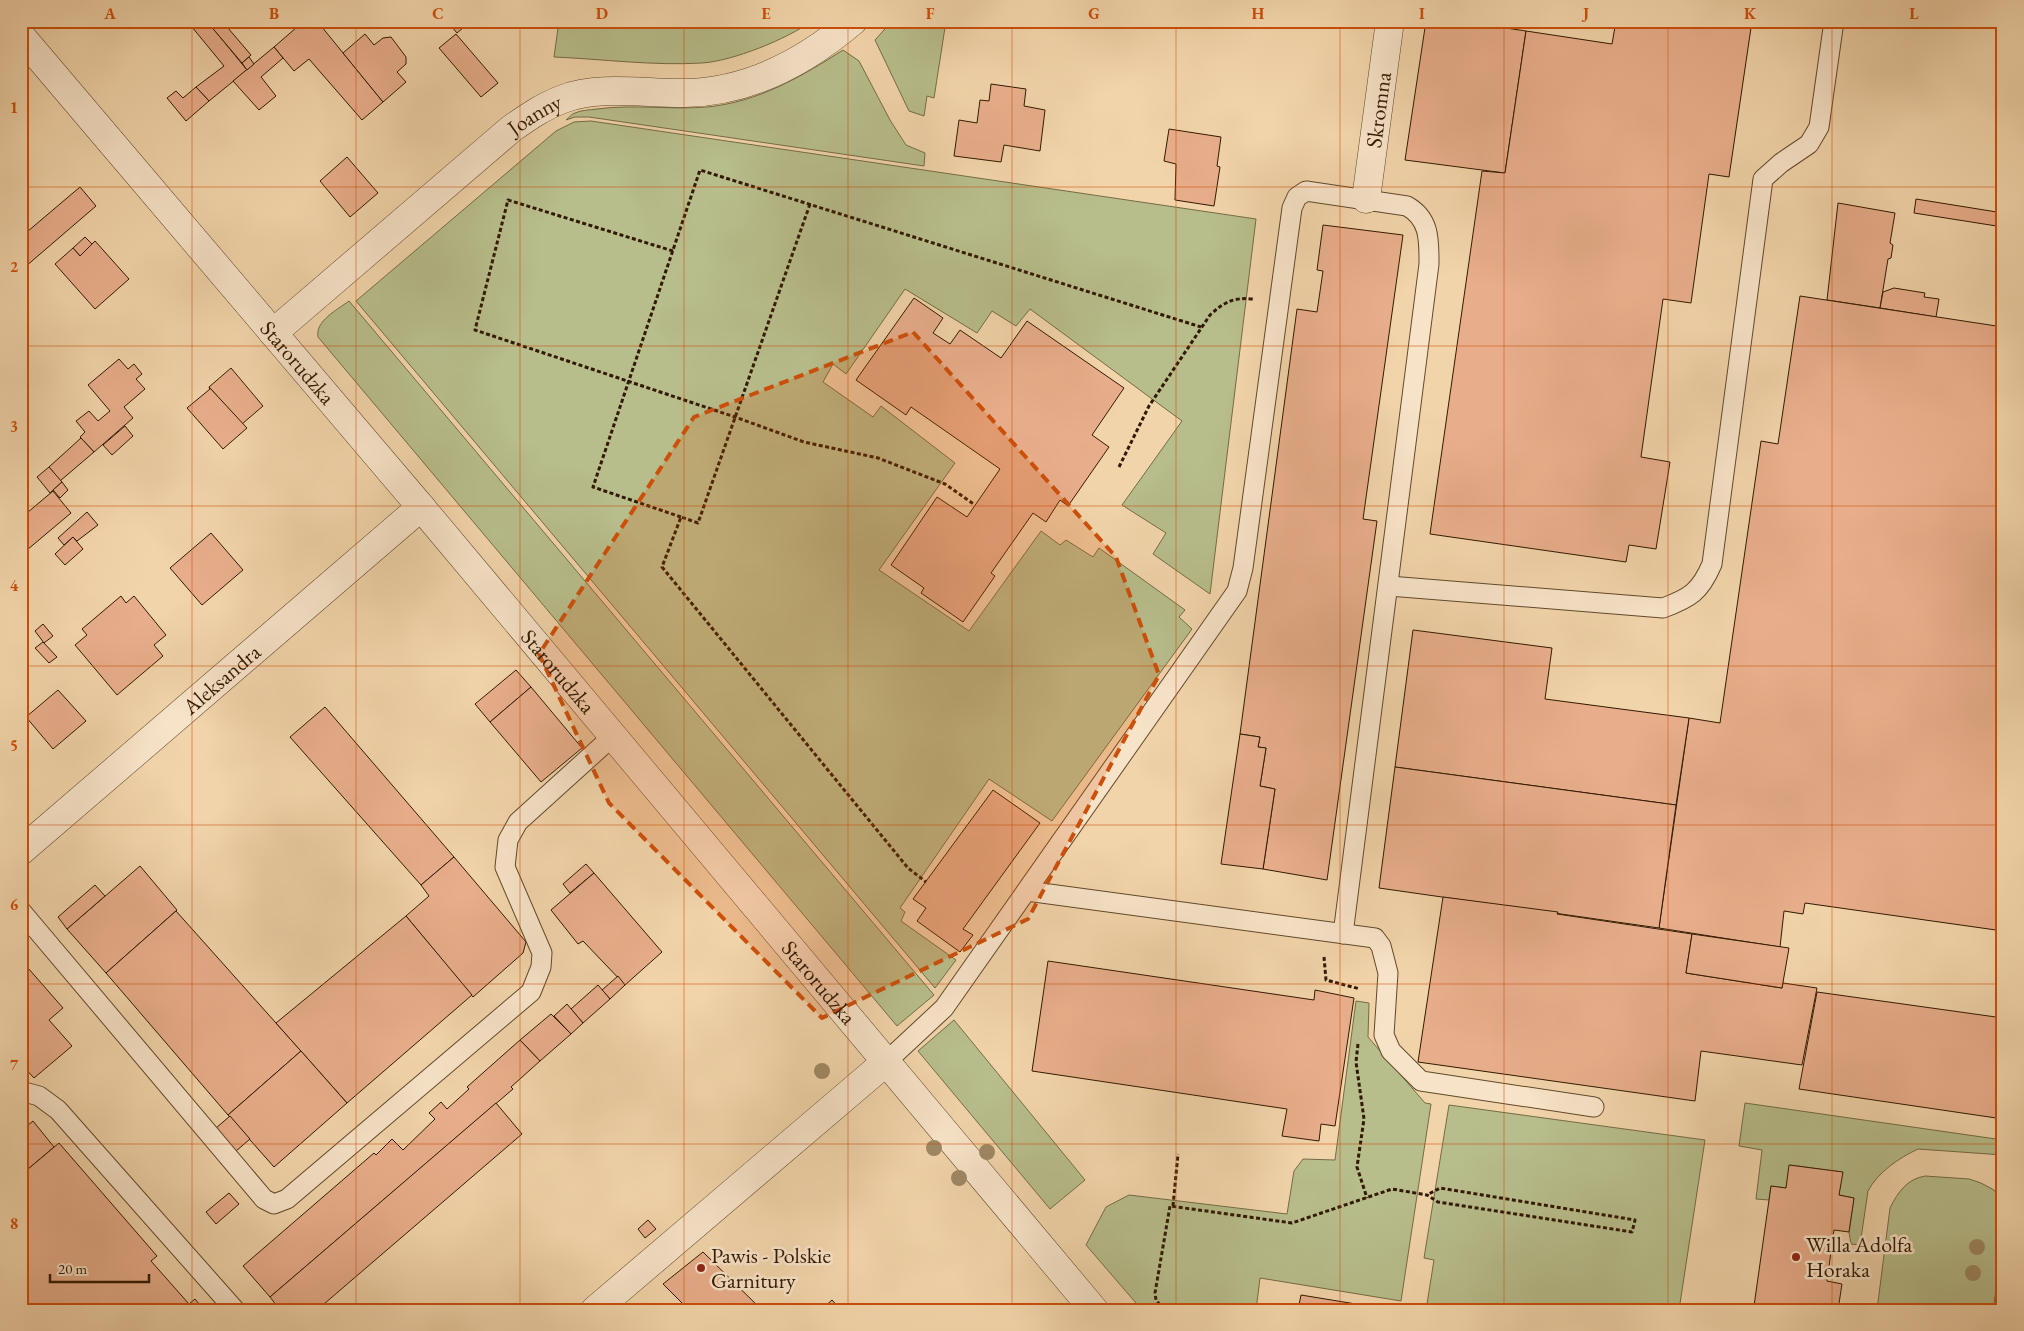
<svg xmlns="http://www.w3.org/2000/svg" width="2024" height="1331" font-family="'EB Garamond',serif">
<style>
.green{fill:#b7bd8b;stroke:#746b46}
.building{fill:#e8ae8b;stroke:#321900}
.lines{fill:none;stroke-linecap:round;stroke-linejoin:round}
.service-casing{stroke:#62482a;stroke-width:21}
.minor-casing{stroke:#62482a;stroke-width:29}
.tertiary-casing{stroke:#62482a;stroke-width:29}
.path{stroke:#321900;stroke-width:3;stroke-dasharray:4 2.5;stroke-linecap:butt}
.service{stroke:#f7e3c8;stroke-width:19}
.minor{stroke:#f7e3c8;stroke-width:28}
.tertiary{stroke:#f7e3c8;stroke-width:28}
.tree{fill:#9e8864}
.marked{fill:#cd4f0a;fill-opacity:0.2;stroke:#cd4f0a;stroke-width:4;stroke-dasharray:10 6;stroke-linejoin:round}
.grid{fill:none;stroke:#cd4f0a;stroke-width:1;stroke-opacity:0.55}
.poi-dot{fill:#8f2418;stroke:#f7e3c8;stroke-width:2}
.labels{text-anchor:middle;stroke-width:5;stroke-linejoin:round;paint-order:stroke}
.street-label{font-size:22px;fill:#321900;stroke:#f7e3c8}
.poi-label{font-size:22px;fill:#321900;stroke:#f7e3c8;text-anchor:start}
.neatline{fill:none;stroke:#cd4f0a;stroke-width:2}
.grid-label{font-size:16px;text-anchor:middle;font-weight:bold;fill:#cd4f0a}
</style>
<rect width="100%" height="100%" fill="#f2d4aa"/>
<filter id="stains"><feTurbulence type="fractalNoise" baseFrequency=".004" numOctaves="4"/><feColorMatrix values="0 0 0 0 .2 0 0 0 0 .09 0 0 0 0 .02 0 0 0 .5 -.17"/></filter>
<radialGradient id="worn" r=".72"><stop offset=".6" stop-color="#630" stop-opacity="0"/><stop offset="1" stop-color="#630" stop-opacity=".3"/></radialGradient>
<g class="green">
<path d="M 559,21 L 812,21 C 787,39 733,61 702,63 C 654,66 602,59 554,57 Z"/>
<polygon points="892,21 946,21 934,98 927,96 924,116 909,111 875,40"/>
<path d="M 843,50 L 859,61 L 890,120 L 906,145 L 925,153 L 924,166 L 589,117 L 575,117 L 566,120 C 569,118 571,114 575,113 C 581,110 590,110 597,109 C 634,104 671,110 707,107 C 758,102 801,77 843,50 Z"/>
<polygon points="591,121 1256,219 1210,594 1153,554 1166,533 1122,505 1182,421 1030,309 1016,326 992,311 977,333 905,289 846,374 833,364 823,382 873,417 881,406 955,463 879,570 969,631 1041,531 1060,545 1066,540 1093,557 1099,548 1185,610 1179,617 1192,629 1052,821 989,779 900,908 905,912 901,921 956,960 935,988 356,301 556,131 574,122"/>
<path d="M 349,301 L 934,995 L 897,1026 L 318,337 C 315,321 337,310 349,301 Z"/>
<polygon points="1356,1001 1369,1003 1368,1037 1425,1103 1431,1104 1401,1301 1260,1278 1256,1310 1142,1310 1086,1245 1106,1207 1129,1195 1287,1214 1294,1171 1303,1159 1335,1160"/>
<polygon points="954,1020 1085,1180 1050,1209 918,1051"/>
<path d="M 1745,1103 L 2003,1140 L 2003,1155 L 1918,1149 C 1899,1158 1878,1172 1868,1191 L 1860,1245 L 1851,1244 L 1849,1232 L 1854,1198 L 1839,1195 L 1842,1172 L 1790,1165 L 1786,1188 L 1771,1186 L 1769,1200 L 1756,1199 L 1762,1150 L 1739,1146 Z"/>
<polygon points="1449,1105 1705,1140 1679,1310 1465,1310 1427,1304 1434,1260 1424,1258"/>
<path d="M 1925,1176 L 1969,1179 L 1981,1183 L 1994,1190 L 2003,1202 L 2003,1243 L 1993,1310 L 1877,1310 L 1890,1208 C 1898,1192 1907,1179 1925,1176 Z"/>
</g>
<g class="building">
<polygon points="81,21 95,21 87,28"/>
<polygon points="187,21 207,21 247,70 209,101 196,87 224,66"/>
<polygon points="211,21 222,21 251,55 242,63 209,24"/>
<polygon points="304,21 317,21 383,102 362,120 309,59 294,71 274,47"/>
<polygon points="447,21 460,21 464,27 457,33"/>
<polygon points="1426,21 1459,21 1526,31 1505,173 1405,160"/>
<polygon points="1616,21 1752,21 1729,177 1709,174 1691,303 1663,299 1641,457 1670,462 1656,549 1629,545 1626,562 1430,534 1482,171 1505,173 1526,31 1612,44"/>
<polygon points="365,34 374,45 383,38 391,37 406,57 406,64 397,72 406,82 383,102 343,53"/>
<polygon points="456,34 498,83 481,97 439,48"/>
<polygon points="274,47 283,58 261,77 276,96 259,110 233,81"/>
<polygon points="249,57 254,64 247,70 242,63"/>
<polygon points="991,84 1026,89 1024,106 1045,110 1040,151 1004,145 1001,162 954,156 959,120 977,123 980,100 989,101"/>
<polygon points="196,87 209,101 186,121 167,98 176,91 183,98"/>
<polygon points="1169,129 1221,137 1217,166 1220,167 1214,206 1175,200 1176,164 1164,161"/>
<polygon points="347,157 378,193 350,217 320,181"/>
<polygon points="80,187 96,206 25,267 21,263 21,237"/>
<polygon points="1916,199 2003,213 2003,227 1914,213"/>
<polygon points="1838,203 1895,213 1890,243 1893,245 1891,258 1888,259 1880,308 1827,300"/>
<polygon points="1323,225 1403,235 1363,519 1377,521 1327,880 1263,869 1275,789 1260,786 1266,748 1258,747 1260,737 1240,734 1297,309 1317,312 1323,271 1317,270"/>
<polygon points="85,237 92,244 80,256 73,248"/>
<polygon points="95,241 129,279 95,309 55,264 73,248 80,256"/>
<polygon points="1894,288 1925,293 1924,297 1939,299 1936,317 1880,308 1883,292"/>
<polygon points="1800,296 2003,327 2003,931 1805,903 1803,914 1784,911 1780,947 1659,928 1689,718 1720,723 1761,441 1778,444"/>
<polygon points="914,298 943,318 933,333 950,344 960,330 1001,358 1027,321 1124,388 1092,435 1109,447 1068,506 1060,500 1046,522 1033,513 991,573 995,576 963,622 921,593 924,588 891,565 937,497 967,517 1000,469 911,407 906,415 856,380"/>
<polygon points="119,359 128,369 134,364 142,374 136,379 145,389 124,407 133,418 94,452 80,437 85,432 76,421 89,411 98,421 110,411 88,385"/>
<polygon points="231,368 263,406 242,424 209,387"/>
<polygon points="209,387 247,428 223,449 187,408 210,389"/>
<polygon points="125,426 133,436 112,455 103,445"/>
<polygon points="81,438 94,452 60,481 49,467"/>
<polygon points="49,467 62,482 50,493 37,477"/>
<polygon points="62,482 68,490 60,498 53,490"/>
<polygon points="53,491 71,513 21,555 21,518"/>
<polygon points="87,512 98,525 77,541 73,537 64,545 58,538"/>
<polygon points="211,533 243,570 202,605 170,568"/>
<polygon points="73,537 83,549 65,565 55,554"/>
<polygon points="121,596 126,603 134,596 166,635 154,645 163,656 117,695 75,645 87,635 82,629"/>
<polygon points="43,624 53,636 44,643 35,631"/>
<polygon points="1413,630 1552,648 1545,699 1689,718 1676,805 1395,767"/>
<polygon points="43,642 57,657 49,663 35,648"/>
<polygon points="516,670 531,687 490,722 475,704"/>
<polygon points="531,687 582,748 541,782 490,722"/>
<polygon points="58,690 86,721 53,749 26,717"/>
<polygon points="325,707 454,857 421,885 290,737"/>
<polygon points="1240,734 1260,737 1258,747 1266,748 1260,786 1275,789 1263,869 1221,864"/>
<polygon points="1395,767 1676,805 1659,928 1379,888"/>
<polygon points="993,790 1040,823 963,929 973,935 960,952 917,921 926,908 913,899"/>
<polygon points="454,857 526,942 523,953 473,997 406,916 429,896 421,885"/>
<polygon points="586,864 594,873 570,893 563,884"/>
<polygon points="140,866 177,910 106,973 67,929"/>
<polygon points="594,873 662,952 625,985 583,941 578,944 551,910"/>
<polygon points="95,885 105,896 67,929 58,917"/>
<polygon points="1443,897 1558,912 1557,914 1692,934 1686,973 1782,988 1783,983 1817,988 1802,1065 1701,1051 1695,1101 1418,1062"/>
<polygon points="176,911 301,1051 228,1115 106,973"/>
<polygon points="406,916 472,995 347,1103 276,1023"/>
<polygon points="1692,934 1789,948 1782,988 1686,973"/>
<polygon points="21,960 63,1008 49,1020 72,1046 34,1078 21,1064"/>
<polygon points="1048,961 1314,1000 1315,990 1354,998 1335,1126 1321,1124 1319,1141 1282,1136 1287,1109 1032,1071"/>
<polygon points="618,976 625,985 610,999 602,990"/>
<polygon points="598,985 610,999 583,1023 571,1009"/>
<polygon points="1817,992 2003,1018 2003,1119 1799,1089"/>
<polygon points="567,1004 583,1023 571,1034 554,1016"/>
<polygon points="551,1014 571,1034 540,1061 520,1040"/>
<polygon points="520,1040 540,1061 511,1087 513,1089 270,1297 243,1266 374,1153 376,1155 392,1139 403,1150 435,1119 429,1113 441,1102 447,1109 469,1089 467,1087"/>
<polygon points="301,1051 347,1103 274,1167 228,1115"/>
<polygon points="496,1103 522,1134 317,1310 280,1310 270,1297"/>
<polygon points="230,1116 250,1139 236,1151 216,1128"/>
<polygon points="33,1121 54,1147 21,1175 21,1131"/>
<polygon points="59,1143 157,1256 151,1261 189,1304 195,1299 204,1310 21,1310 21,1175"/>
<polygon points="1789,1165 1843,1172 1839,1195 1854,1198 1849,1232 1834,1230 1827,1281 1842,1284 1838,1310 1769,1310 1769,1308 1754,1306 1771,1186 1786,1188"/>
<polygon points="229,1193 239,1204 216,1224 206,1212"/>
<polygon points="648,1220 656,1229 645,1238 638,1229"/>
<polygon points="703,1252 762,1310 689,1310 663,1284"/>
<polygon points="1301,1295 1362,1305 1361,1310 1298,1310"/>
<polygon points="832,1300 841,1310 821,1310"/>
<polygon points="1362,1305 1391,1310 1361,1310"/>
<polygon points="1259,1306 1284,1310 1259,1310"/>
</g>
<g class="lines">
<g class="service-casing">
<g id="service">
<path d="M 1389,586 L 1663,608 C 1690,598 1700,592 1712,564 L 1763,179 L 1781,163 L 1809,144 L 1819,127 L 1834,21"/>
<polyline points="1027,891 1375,938 1381,946 1388,973 1384,1035 1391,1051 1421,1081 1594,1107"/>
<polyline points="21,911 264,1199 274,1204 287,1199 531,992 541,967 542,953 505,867 508,840 518,822 613,736"/>
<path d="M 886,1062 L 944,1008 L 1237,591 L 1243,568 L 1292,208 L 1297,197 L 1306,191 L 1407,206 C 1430,219 1429,240 1429,264 L 1343,934"/>
<polyline points="21,1091 39,1096 58,1110 235,1310"/>
</g>
</g>
<g class="minor-casing">
<g id="minor">
<path id="s1" d="M 1366,199 L 1390,21"/>
<path id="s2" d="M 273,333 L 511,129 C 528,117 544,106 563,99 C 599,85 647,94 685,93 C 749,92 806,61 853,21"/>
<path id="s3" d="M 21,851 L 421,507"/>
<polyline points="595,1310 886,1062"/>
</g>
</g>
<g class="tertiary-casing">
<g id="tertiary">
<path id="s4" d="M 21,36 L 421,507 L 1094,1310"/>
</g>
</g>
<g class="path">
<polyline points="810,204 698,523 681,517 662,567 908,868 926,882"/>
<polyline points="673,251 508,200 475,330 735,417 804,442 878,458 945,484 975,505"/>
<path d="M 1119,467 L 1149,406 L 1210,315 C 1224,302 1234,297 1253,299"/>
<polyline points="681,517 593,487 700,170 1201,327"/>
<polyline points="1324,957 1326,980 1360,989"/>
<polyline points="1358,1044 1356,1062 1364,1119 1357,1167 1367,1198"/>
<polyline points="1173,1206 1178,1154"/>
<polyline points="1164,1310 1156,1300 1155,1293 1170,1206 1292,1223 1392,1189 1427,1195 1438,1202 1632,1232 1635,1220 1440,1188 1427,1195"/>
</g>
<use href="#service" class="service"/>
<use href="#minor" class="minor"/>
<use href="#tertiary" class="tertiary"/>
</g>
<g class="tree">
<circle cx="822" cy="1071" r="8"/>
<circle cx="934" cy="1148" r="8"/>
<circle cx="987" cy="1152" r="8"/>
<circle cx="959" cy="1178" r="8"/>
<circle cx="1977" cy="1247" r="8"/>
<circle cx="1973" cy="1273" r="8"/>
</g>
<path class="marked" d="M 913,332 L 1116,557 L 1159,675 L 1028,919 L 822,1018 L 609,803 L 539,654 L 694,417 Z"/>
<path class="grid" d="M 192,21 L 192,1310M 356,21 L 356,1310M 520,21 L 520,1310M 684,21 L 684,1310M 848,21 L 848,1310M 1012,21 L 1012,1310M 1176,21 L 1176,1310M 1340,21 L 1340,1310M 1504,21 L 1504,1310M 1668,21 L 1668,1310M 1832,21 L 1832,1310M 21,187 L 2003,187M 21,346 L 2003,346M 21,506 L 2003,506M 21,666 L 2003,666M 21,825 L 2003,825M 21,984 L 2003,984M 21,1144 L 2003,1144"/>
<g class="poi-dot">
<circle cx="1796" cy="1257" r="5"/>
<circle cx="701" cy="1268" r="5"/>
</g>
<g class="labels">
<g class="street-label">
<text dy="8" stroke="none"><textPath href="#s1" startOffset="90">Skromna</textPath></text>
<text dy="8" stroke="none"><textPath href="#s2" startOffset="341">Joanny</textPath></text>
<text dy="8" stroke="none"><textPath href="#s4" startOffset="428">Starorudzka</textPath></text>
<text dy="8" stroke="none"><textPath href="#s4" startOffset="832">Starorudzka</textPath></text>
<text dy="8" stroke="none"><textPath href="#s3" startOffset="264">Aleksandra</textPath></text>
<text dy="8" stroke="none"><textPath href="#s4" startOffset="1238">Starorudzka</textPath></text>
</g>
<g class="poi-label">
<text x="1806" y="1252">Willa Adolfa<tspan x="1806" dy="25">Horaka</tspan></text>
<text x="711" y="1263">Pawis - Polskie<tspan x="711" dy="25">Garnitury</tspan></text>
</g>
</g>
<rect width="2024" height="1331" fill="none" stroke="#f2d4aa" stroke-width="55"/>
<path d="M50 1274v8h99v-8" fill="none" stroke="#321900" stroke-width="2.5"/>
<text x="58" y="1274" font-size="15" fill="#321900" stroke="#f7e3c8" stroke-width="4" paint-order="stroke">20 m</text>
<rect x="28" y="28" width="1968" height="1276" class="neatline"/>
<g class="grid-label">
<text x="110" y="19">A</text>
<text x="274" y="19">B</text>
<text x="438" y="19">C</text>
<text x="602" y="19">D</text>
<text x="766" y="19">E</text>
<text x="930" y="19">F</text>
<text x="1094" y="19">G</text>
<text x="1258" y="19">H</text>
<text x="1422" y="19">I</text>
<text x="1586" y="19">J</text>
<text x="1750" y="19">K</text>
<text x="1914" y="19">L</text>
<text x="14" y="113">1</text>
<text x="14" y="272">2</text>
<text x="14" y="432">3</text>
<text x="14" y="591">4</text>
<text x="14" y="751">5</text>
<text x="14" y="910">6</text>
<text x="14" y="1070">7</text>
<text x="14" y="1229">8</text>
</g>
<rect width="100%" height="100%" filter="url(#stains)"/>
<rect width="100%" height="100%" fill="url(#worn)"/>
</svg>
